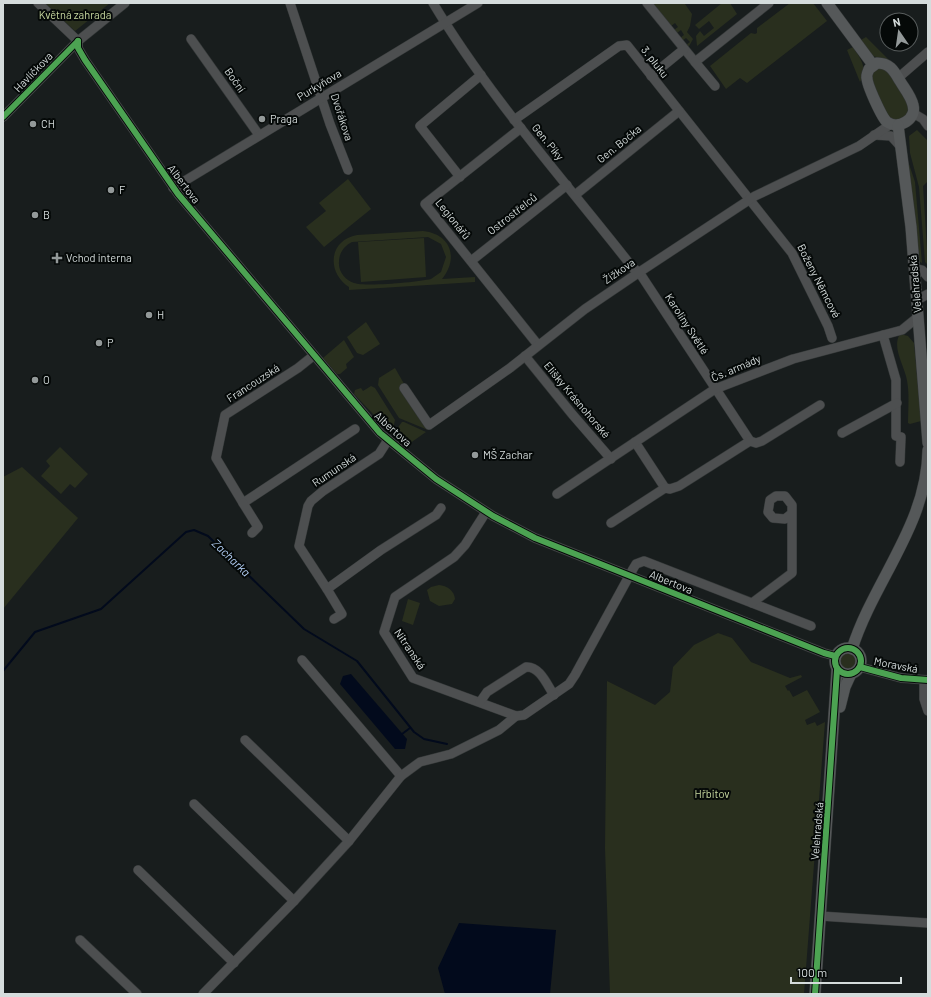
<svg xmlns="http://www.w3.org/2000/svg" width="931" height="997" font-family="Barlow,sans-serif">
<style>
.green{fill:#292f1e;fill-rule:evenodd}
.water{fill:#020a1c}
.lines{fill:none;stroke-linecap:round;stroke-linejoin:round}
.stream{stroke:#020a1c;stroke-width:2}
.minor-casing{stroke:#333737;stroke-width:10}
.major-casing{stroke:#333737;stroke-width:12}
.minor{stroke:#4d4f50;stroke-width:9}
.major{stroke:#555859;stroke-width:11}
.cycleway-casing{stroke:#050908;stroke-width:8}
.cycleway{stroke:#4ca352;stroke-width:6}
.poi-dot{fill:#939999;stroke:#050908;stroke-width:1.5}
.labels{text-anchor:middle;stroke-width:4;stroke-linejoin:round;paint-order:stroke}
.park-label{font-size:11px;fill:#c8d9a0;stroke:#050908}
.street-label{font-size:11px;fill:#d5dcdc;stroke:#050908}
.poi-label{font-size:11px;fill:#d5dcdc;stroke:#050908;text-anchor:start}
.water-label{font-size:12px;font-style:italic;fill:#b4d0f7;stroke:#050908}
</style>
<rect width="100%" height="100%" fill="#181d1d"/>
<g class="green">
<polygon points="45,3 110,3 75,31"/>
<polygon points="652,3 686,3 685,4 692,14 690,26 687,32 693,39 688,48 686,45 690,42 686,38 682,41 680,38 684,35 681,30 677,33 674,30 678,27 675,23 671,26"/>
<polygon points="722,3 730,3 737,14 697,46 696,36 700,31 704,36 714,28 709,21 699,29 695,25"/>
<polygon points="790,3 813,3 827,21 747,83 740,78 726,89 710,66 751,33 755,34 757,33 757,28"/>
<polygon points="866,37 890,61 873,56 861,40"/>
<path d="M 853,47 C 860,58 869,69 860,82 L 847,50 Z"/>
<path d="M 882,68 L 889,72 L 909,105 L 907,115 L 898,121 L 888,117 L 871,80 C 871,72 874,69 882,68 Z"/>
<polygon points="917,130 928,141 928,181 923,186 928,265 925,262 919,187 910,153 909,136"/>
<polygon points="908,161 915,182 922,263 919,261"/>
<polygon points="348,179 371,209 324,247 306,227 326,211 319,203"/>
<path d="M 423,231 C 451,234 459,258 442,279 L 475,277 L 475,282 L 349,290 L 349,287 C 326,272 329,240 357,235 ZM 428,237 L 441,244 L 446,257 L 441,272 L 431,279 C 418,282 366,287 354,283 C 345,280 338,271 339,262 C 339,253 344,246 352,242 Z"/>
<polygon points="424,238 426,277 361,282 358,242"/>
<polygon points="366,322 380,344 363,355 357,353 347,337"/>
<path d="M 900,334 L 908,336 L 914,343 L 921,421 L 910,424 L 908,423 C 908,408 910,391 906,376 C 903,364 892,346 900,334 Z"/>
<polygon points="344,340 354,357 346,364 347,368 340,374 337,374 323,358"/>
<polygon points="395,368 430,429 428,430 399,418 378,385 379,378"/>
<polygon points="371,386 375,388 395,420 392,434 354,394 355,390 361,388 363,391"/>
<polygon points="402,422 404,422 426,432 406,446 396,437 399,426"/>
<polygon points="60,447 88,474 75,488 70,484 61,494 41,476 50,466 46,461"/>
<polygon points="22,467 78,518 3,609 3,477"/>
<path d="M 439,585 C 447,586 454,590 455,599 L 452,604 L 439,606 L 430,601 L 427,590 L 431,587 Z"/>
<polygon points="408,599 420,603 413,625 402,621"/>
<polygon points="718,633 732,638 751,662 790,678 801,675 802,677 785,686 788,691 789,690 793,697 807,690 820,712 805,720 807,725 815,722 817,726 825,722 804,994 610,994 605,848 607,681 655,705 670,692 673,667 694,645"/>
<circle cx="847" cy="661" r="10"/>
</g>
<g class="water">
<polygon points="351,674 407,739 405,749 395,749 340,684 343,676"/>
<polygon points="459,923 556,930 550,994 445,994 438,968"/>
</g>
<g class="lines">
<g class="stream">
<polyline points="3,671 35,632 101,609 186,532 194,530 208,536 304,629 357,661 414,732 424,739 447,744"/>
<polyline points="402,734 410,728"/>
</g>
<g class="minor-casing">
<g id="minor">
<polyline points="38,3 78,41"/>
<polyline points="290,3 330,124 348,170"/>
<path d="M 433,3 C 490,98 565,181 633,268 L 639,272 L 750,441"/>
<polyline points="647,3 695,62 769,3"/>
<polyline points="191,39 259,135"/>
<polyline points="78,41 78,48 85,60 178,194 380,433 436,479 493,516 535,538 824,653 835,656"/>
<polyline points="695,62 715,86"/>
<polyline points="651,76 684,49"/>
<polyline points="898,78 928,52"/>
<polyline points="913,113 923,119 928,126"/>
<polyline points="3,117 78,41 125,3"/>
<polyline points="514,120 619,46 627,45 792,253 828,326 832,338"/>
<polyline points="521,128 425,204 538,345"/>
<polyline points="874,135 891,136 900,146"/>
<polyline points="460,177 420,126 481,75"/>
<polyline points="173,188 478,3"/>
<polyline points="575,195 679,111"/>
<polyline points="471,261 567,185"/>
<polyline points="914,268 922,270 928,277"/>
<polyline points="917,300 928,294"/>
<polyline points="883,335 896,380 896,436 901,437 900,462"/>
<polyline points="313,356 298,368 225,415 216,458 243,503 355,429"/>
<polyline points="525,356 572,414 611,459"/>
<polyline points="404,388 429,425 510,368 585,309 644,269 755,196 859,146 891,124"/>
<polyline points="842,433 897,403"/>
<polyline points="388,440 379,454 323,491 311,501 308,506 299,546 327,589 381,550 436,515 441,508"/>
<polyline points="635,442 665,488"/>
<polyline points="557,494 715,389 793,359 902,330 918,317"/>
<polyline points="243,503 258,527 252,533"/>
<polyline points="486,512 465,545 454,557 395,597 384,632 413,678 516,716 524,715 569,684 575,675 633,569 636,564 644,561 811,626"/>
<polyline points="611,523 665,488 670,489 679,486 750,441 756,443 762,441 820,405"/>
<polyline points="327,589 342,614 334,619"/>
<polyline points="752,603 792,573 792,505 785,496 776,496 770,500 768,512 773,518 785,519 791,514"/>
<polyline points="302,660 401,776"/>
<polyline points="860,667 901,678 928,680"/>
<polyline points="924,680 924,699 928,711"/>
<path d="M 480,702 L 487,692 L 526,667 C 540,666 547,685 554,695"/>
<polyline points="245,740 349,841"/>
<polyline points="194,804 294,901"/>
<polyline points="138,870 234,963"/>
<polyline points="820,916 928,923"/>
<polyline points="80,940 137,994"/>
<polyline points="203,994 294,901 349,841 401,776 420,762 451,754 499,730 516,716"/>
</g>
</g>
<g class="major-casing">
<g id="major">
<polyline points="827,3 873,65"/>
<path d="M 877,63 C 890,63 894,71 900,81 C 904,88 911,96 913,105 C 917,119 899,130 887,122 C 882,118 867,85 867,78 C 866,75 868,72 869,69 Z"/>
<polyline points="898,125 911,227 928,443"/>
<circle cx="848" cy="661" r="13"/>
<path d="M 852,649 C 874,580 927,525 928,450"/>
<polyline points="840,707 845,687 851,674"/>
<polyline points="815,994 837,670"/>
</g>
</g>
<use href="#minor" class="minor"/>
<use href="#major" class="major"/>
<g class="cycleway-casing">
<g id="cycleway">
<polyline points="78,41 78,48 85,60 178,194 380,433 436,479 493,516 535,538 824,653 835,656"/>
<polyline points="3,117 78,41"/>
<circle cx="848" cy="661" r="13"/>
<polyline points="860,667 901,678 928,680"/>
<polyline points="815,994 837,670"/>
</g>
</g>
<use href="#cycleway" class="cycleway"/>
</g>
<g class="poi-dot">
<circle cx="262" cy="119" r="4"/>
<circle cx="33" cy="124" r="4"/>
<circle cx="111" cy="190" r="4"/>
<circle cx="35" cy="215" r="4"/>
<path d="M55 252h4v4h4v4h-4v4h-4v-4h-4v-4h4z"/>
<circle cx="149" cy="315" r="4"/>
<circle cx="99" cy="343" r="4"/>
<circle cx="35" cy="380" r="4"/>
<circle cx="475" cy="455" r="4"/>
</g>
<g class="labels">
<g class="park-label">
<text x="75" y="19">Květná zahrada</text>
<text x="712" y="798">Hřbitov</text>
</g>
<g class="street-label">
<text transform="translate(655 62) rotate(52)" y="4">3. pluku</text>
<text transform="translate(33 72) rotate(-46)" y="4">Havlíčkova</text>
<text transform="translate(235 80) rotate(55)" y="4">Boční</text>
<text transform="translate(319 85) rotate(-31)" y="4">Purkyňova</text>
<text transform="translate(342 117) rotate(72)" y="4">Dvořákova</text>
<text transform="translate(548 142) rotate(51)" y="4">Gen. Píky</text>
<text transform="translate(619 144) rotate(-39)" y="4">Gen. Bočka</text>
<text transform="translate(184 184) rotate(53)" y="4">Albertova</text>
<text transform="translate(512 214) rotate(-38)" y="4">Ostrostřelců</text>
<text transform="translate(453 219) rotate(51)" y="4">Legionářů</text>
<text transform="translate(619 271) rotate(-34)" y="4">Žižkova</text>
<text transform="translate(819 281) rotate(63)" y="4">Boženy Němcové</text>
<text transform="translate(915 284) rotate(-95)" y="4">Velehradská</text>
<text transform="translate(687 324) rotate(57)" y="4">Karolíny Světlé</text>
<text transform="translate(736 368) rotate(-23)" y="4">Čs. armády</text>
<text transform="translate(253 383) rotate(-33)" y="4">Francouzská</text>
<text transform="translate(577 400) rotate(50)" y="4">Elišky Krásnohorské</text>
<text transform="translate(393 429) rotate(42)" y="4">Albertova</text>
<text transform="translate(334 470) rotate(-34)" y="4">Rumunská</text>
<text transform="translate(671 582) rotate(22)" y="4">Albertova</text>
<text transform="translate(410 649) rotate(56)" y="4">Nitranská</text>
<text transform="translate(896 665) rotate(11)" y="4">Moravská</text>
<text transform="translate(817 831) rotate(-85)" y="4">Velehradská</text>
</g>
<g class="poi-label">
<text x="270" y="123">Praga</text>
<text x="41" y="128">CH</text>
<text x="119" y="194">F</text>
<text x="43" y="219">B</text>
<text x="66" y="262">Vchod interna</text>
<text x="157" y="319">H</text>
<text x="107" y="347">P</text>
<text x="43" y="384">O</text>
<text x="483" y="459">MŠ Zachar</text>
</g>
<g class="water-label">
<text transform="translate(231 558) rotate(44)" y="4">Zacharka</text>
</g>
</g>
<rect width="931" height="997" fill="none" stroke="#d5dcdc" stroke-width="8"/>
<g transform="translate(899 32) rotate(347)"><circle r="19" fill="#050908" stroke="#585d5d"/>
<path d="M0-3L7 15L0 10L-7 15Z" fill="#939999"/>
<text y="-6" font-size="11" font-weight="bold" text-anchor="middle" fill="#d5dcdc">N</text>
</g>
<path d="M791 977v6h110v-6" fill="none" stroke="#d5dcdc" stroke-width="2"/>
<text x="797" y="977" font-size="12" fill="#d5dcdc" stroke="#050908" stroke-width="3" paint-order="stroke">100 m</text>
</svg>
